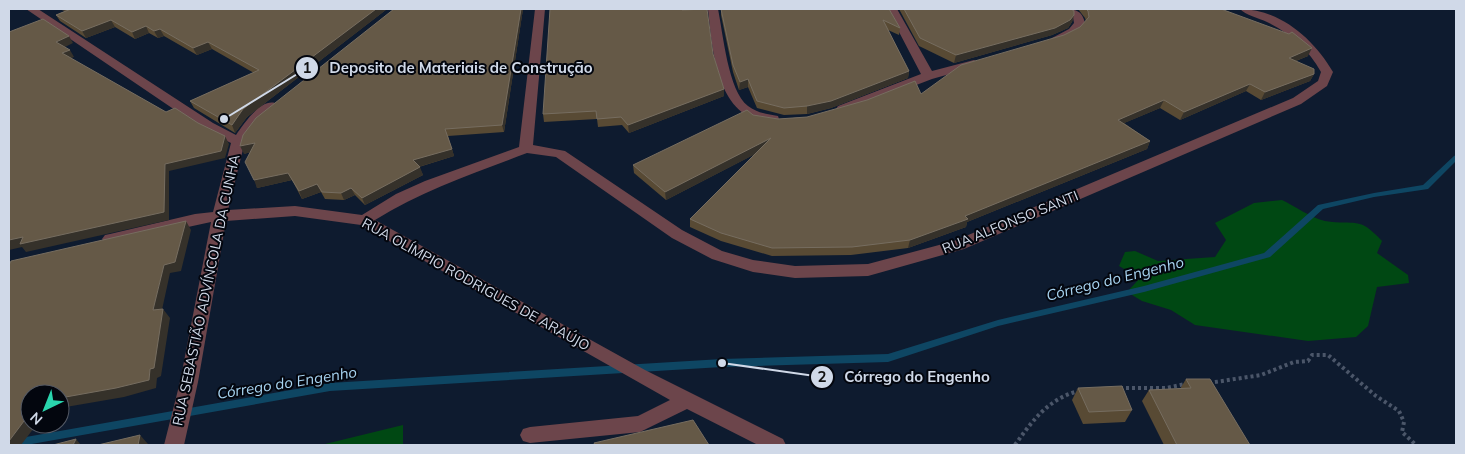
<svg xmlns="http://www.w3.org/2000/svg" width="1465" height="454" font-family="Mulish,sans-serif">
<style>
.green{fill:#004813}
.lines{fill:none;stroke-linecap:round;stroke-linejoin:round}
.stream{fill:#0e4663;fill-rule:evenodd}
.path{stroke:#4b5669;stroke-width:4;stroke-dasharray:3 3;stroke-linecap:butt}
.minor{fill:#6c454b;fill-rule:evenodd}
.wall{fill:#584a34}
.shaded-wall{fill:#35312a}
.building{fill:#655947;stroke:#766d60}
.labels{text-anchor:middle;stroke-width:4;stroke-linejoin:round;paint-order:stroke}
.street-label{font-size:14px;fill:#d0d9e8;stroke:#03060e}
.water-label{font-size:15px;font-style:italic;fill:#a7d3f0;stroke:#03060e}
.leader{fill:none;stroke:#d0d9e8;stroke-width:2}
.callout-dot{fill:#d0d9e8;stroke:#03060e;stroke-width:2}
.mark-label{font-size:15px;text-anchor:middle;font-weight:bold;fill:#111}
.callout-label{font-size:15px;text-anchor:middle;font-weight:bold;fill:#d0d9e8;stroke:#03060e;stroke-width:4;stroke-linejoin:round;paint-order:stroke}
</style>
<rect width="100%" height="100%" fill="#0e1b2f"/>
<g class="green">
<path d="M 1282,200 C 1295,206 1311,218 1325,221 C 1356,226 1358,215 1382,241 L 1377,253 L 1408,275 L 1409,283 L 1377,287 L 1368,326 L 1356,337 L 1308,341 L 1195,325 L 1171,310 L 1142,301 L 1127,292 L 1140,278 L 1119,266 L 1125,252 L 1135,251 L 1158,261 L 1215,257 L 1226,240 L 1215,223 L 1254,203 Z"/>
<polygon points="403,425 403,445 321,445"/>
</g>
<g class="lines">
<polygon class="stream" points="1456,155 1456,161 1428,189 1374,197 1323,209 1270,257 1144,292 998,326 888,362 722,367 330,391 26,445 9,445 9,440 330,383 722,359 888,354 998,320 1144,286 1264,253 1318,205 1374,193 1423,185 1454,156"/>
<g class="path">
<polyline points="1209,383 1261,375 1294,362 1308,361 1312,355 1328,355 1376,396 1399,411 1404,422 1402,432 1416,445"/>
<polyline points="1120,388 1166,388 1185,384"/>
<path d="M 1015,445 C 1032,421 1049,398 1079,391"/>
</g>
<g class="minor">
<path d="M 26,9 L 38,9 L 213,123 L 236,135 C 244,124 260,99 275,103 L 277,106 L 275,109 L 258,124 L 245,141 L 228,210 L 295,206 L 362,215 L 396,194 L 425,181 L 519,147 L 535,9 L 545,9 L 533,145 L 565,151 L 682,230 L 722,251 L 753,260 L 795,266 L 868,264 L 954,241 L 1293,98 L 1318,81 L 1321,72 C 1308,49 1291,34 1267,22 C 1259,18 1245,15 1240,9 C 1280,9 1314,39 1333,72 L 1327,86 L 1301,104 L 964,249 L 868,276 L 795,278 L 753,272 L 712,259 L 672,238 L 556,157 L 527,153 C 475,173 423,190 375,220 L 645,370 L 783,439 L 786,445 L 758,445 L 687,409 L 640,432 L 530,443 L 523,441 L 520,435 L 523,429 L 530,427 L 638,416 L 670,400 L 361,225 L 295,216 L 226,221 L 198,382 L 184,445 L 164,445 L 180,382 L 211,222 L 110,244 L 105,243 L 102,239 L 105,235 L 110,234 L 195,214 L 213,212 L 231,143 L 203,129 Z"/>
<path d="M 708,9 L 718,9 C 723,33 728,91 748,106 C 757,113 767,114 778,116 L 779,119 L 778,122 C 771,123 765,122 759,120 C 716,110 712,46 708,9 Z"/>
<polygon points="887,9 897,9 932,71 974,60 980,64 978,66 932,79 846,112 838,112 836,109 838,106 921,74"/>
<path d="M 1063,9 C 1075,9 1082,10 1085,23 C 1078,33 1065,45 1052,42 L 1052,38 L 1069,29 L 1074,23 L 1073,17 Z"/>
</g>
</g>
<g class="wall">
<polygon points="58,9 387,9 247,117 235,133 194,108 190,101 254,73 212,49 197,55 164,36 158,38 149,33 135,39 115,27 86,38 60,21 56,15 65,11"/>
<polygon points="394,9 523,9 504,132 448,136 454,156 419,167 423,175 365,205 355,195 344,200 325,199 321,192 302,199 292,180 257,188 250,152 244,154"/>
<polygon points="721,9 889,9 900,28 899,35 888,30 909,71 908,78 831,108 807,114 784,115 757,108 748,87 739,90 733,72 721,15"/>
<polygon points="899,9 1071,9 1074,15 1072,22 1068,28 1052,35 954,63 919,46"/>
<polygon points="1074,9 1221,9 1308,56 1296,61 1314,74 1310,81 1261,100 1246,91 1180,120 1160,108 1124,123 1150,141 1147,149 967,222 966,227 908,248 851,255 772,256 721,241 690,227 690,219 755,154 666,200 634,173 633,165 753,115 778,119 807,117 921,94 1064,35 1080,27 1086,21 1085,18 1078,9"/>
<polygon points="682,10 713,54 724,89 724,96 629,133 622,125 598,127 597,119 544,122 543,114"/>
<polygon points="1186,379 1250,445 1164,445 1142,401 1149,390 1180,389"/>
<polygon points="1078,388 1132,410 1125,422 1083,424 1072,400"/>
</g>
<g class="shaded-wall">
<polygon points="376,9 387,9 247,117 235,133 232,125 243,109"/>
<polygon points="521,9 523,9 504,132 502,125"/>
<polygon points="1074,15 1072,22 1068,28 1052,35 954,63 956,55"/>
<polygon points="111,20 115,27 86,38 82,31"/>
<polygon points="146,26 149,33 135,39 132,32"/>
<polygon points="160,29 164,36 158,38 154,31"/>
<polygon points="69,36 73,43 61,49 56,42"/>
<polygon points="208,42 212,49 197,55 193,48"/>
<polygon points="1312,48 1308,56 1285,65 1289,58"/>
<polygon points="70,50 74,57 67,60 62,53"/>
<polygon points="909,71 908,78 831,108 807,114 807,106"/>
<polygon points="1314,74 1310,81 1261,100 1265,92"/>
<polygon points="748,79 748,87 739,90 740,82"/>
<polygon points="1250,84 1246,91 1180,120 1184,112"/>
<polygon points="724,89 724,96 629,133 628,125"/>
<polygon points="1164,100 1160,108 1115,127 1118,120"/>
<polygon points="225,136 229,144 225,158 169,171 169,220 26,252 22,247 9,250 9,240 165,164"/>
<polygon points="771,138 771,146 666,200 665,192"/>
<polygon points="1150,141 1147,149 967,222 966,227 908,248 910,240 965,216"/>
<polygon points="255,143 258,150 244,154 240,146"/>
<polygon points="452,149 454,156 415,168 413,160"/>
<polygon points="420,167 423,175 365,205 362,198"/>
<polygon points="288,173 292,180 257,188 254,180"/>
<polygon points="317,184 321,192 302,199 299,191"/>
<polygon points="351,188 355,195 344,200 341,193"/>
<polygon points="186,221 191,230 181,271 170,273 160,319 153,310 164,265"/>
<polygon points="163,309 170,318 161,376 157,378 156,388 124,397 60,408 60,398"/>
<polygon points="30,413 30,424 37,424 21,445 9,445 9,441"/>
<polygon points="140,435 148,444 148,445 138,445"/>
<polygon points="76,439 81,445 73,445"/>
</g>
<g class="building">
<polygon points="70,9 376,9 243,109 232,125 190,101 259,70 208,42 193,48 160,29 154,31 146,26 132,32 111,20 82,31 56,15 71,9"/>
<polygon points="394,9 521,9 502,125 445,129 452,149 413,160 420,167 362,198 351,188 341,193 322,192 317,184 299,191 288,173 254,180 245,162 255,143 240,146 243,135 256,118"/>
<polygon points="550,9 682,9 682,10 707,9 713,54 724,89 628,125 621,117 597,119 596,111 543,114"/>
<polygon points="721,9 889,9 900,28 883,20 909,71 831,101 807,106 784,108 757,101 748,79 740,82 733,65"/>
<polygon points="904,9 1071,9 1074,11 1074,15 1070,20 1055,28 956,55 920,38"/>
<polygon points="1086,9 1221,9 1289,34 1292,32 1312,48 1289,58 1314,69 1314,74 1265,92 1250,84 1184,112 1164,100 1118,120 1150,141 965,216 968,219 910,240 852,247 772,248 721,233 690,219 771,138 665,192 633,165 747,110 753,115 778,119 807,117 867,100 915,81 921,94 961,65 1064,35 1080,27 1089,17 1088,11"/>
<polygon points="43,19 69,36 56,42 70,50 62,53 166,112 175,108 198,123 225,136 221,151 165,164 164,212 20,244 23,237 9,240 9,32"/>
<polygon points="186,221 175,262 164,265 153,310 163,309 154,368 150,369 149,380 116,388 60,398 60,394 30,394 30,413 9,441 9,265 11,261"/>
<polygon points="1186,379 1210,379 1250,445 1177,445 1149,390 1191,388"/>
<polygon points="1122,386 1132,410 1089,412 1078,388"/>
<polygon points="693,420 709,445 595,445 594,443"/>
<polygon points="140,435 138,445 98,445"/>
<polygon points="76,439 73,445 53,445"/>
</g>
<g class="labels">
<g class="street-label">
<text transform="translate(1010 222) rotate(-22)" y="5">RUA ALFONSO SANTI</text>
<text transform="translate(476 284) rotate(29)" y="5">RUA OLÍMPIO RODRIGUES DE ARAÚJO</text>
<text transform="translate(206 290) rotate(-78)" y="5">RUA SEBASTIÃO ADVÍNCOLA DA CUNHA</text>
</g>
<g class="water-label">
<text transform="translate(1115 279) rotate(-14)" y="5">Córrego do Engenho</text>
<text transform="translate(287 383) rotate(-9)" y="5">Córrego do Engenho</text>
</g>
</g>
<path class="leader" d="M224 119L307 68M722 363L822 377"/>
<g class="callout-dot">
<circle cx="224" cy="119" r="5"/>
<circle cx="722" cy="363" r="5"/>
<circle cx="307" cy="68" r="12"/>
<circle cx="822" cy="377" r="12"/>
</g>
<g class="mark-label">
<text x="307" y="73">1</text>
<text x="822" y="382">2</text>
</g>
<g class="callout-label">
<text x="461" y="73">Deposito de Materiais de Construção</text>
<text x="917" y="382">Córrego do Engenho</text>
</g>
<rect width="1465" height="454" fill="none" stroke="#d0d9e8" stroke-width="20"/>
<g transform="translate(45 409) rotate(223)"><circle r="24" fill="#03060e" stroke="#555a65"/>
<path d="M0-4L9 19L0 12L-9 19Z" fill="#29d5ad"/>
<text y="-8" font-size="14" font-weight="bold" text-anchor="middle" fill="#d0d9e8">N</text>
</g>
</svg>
